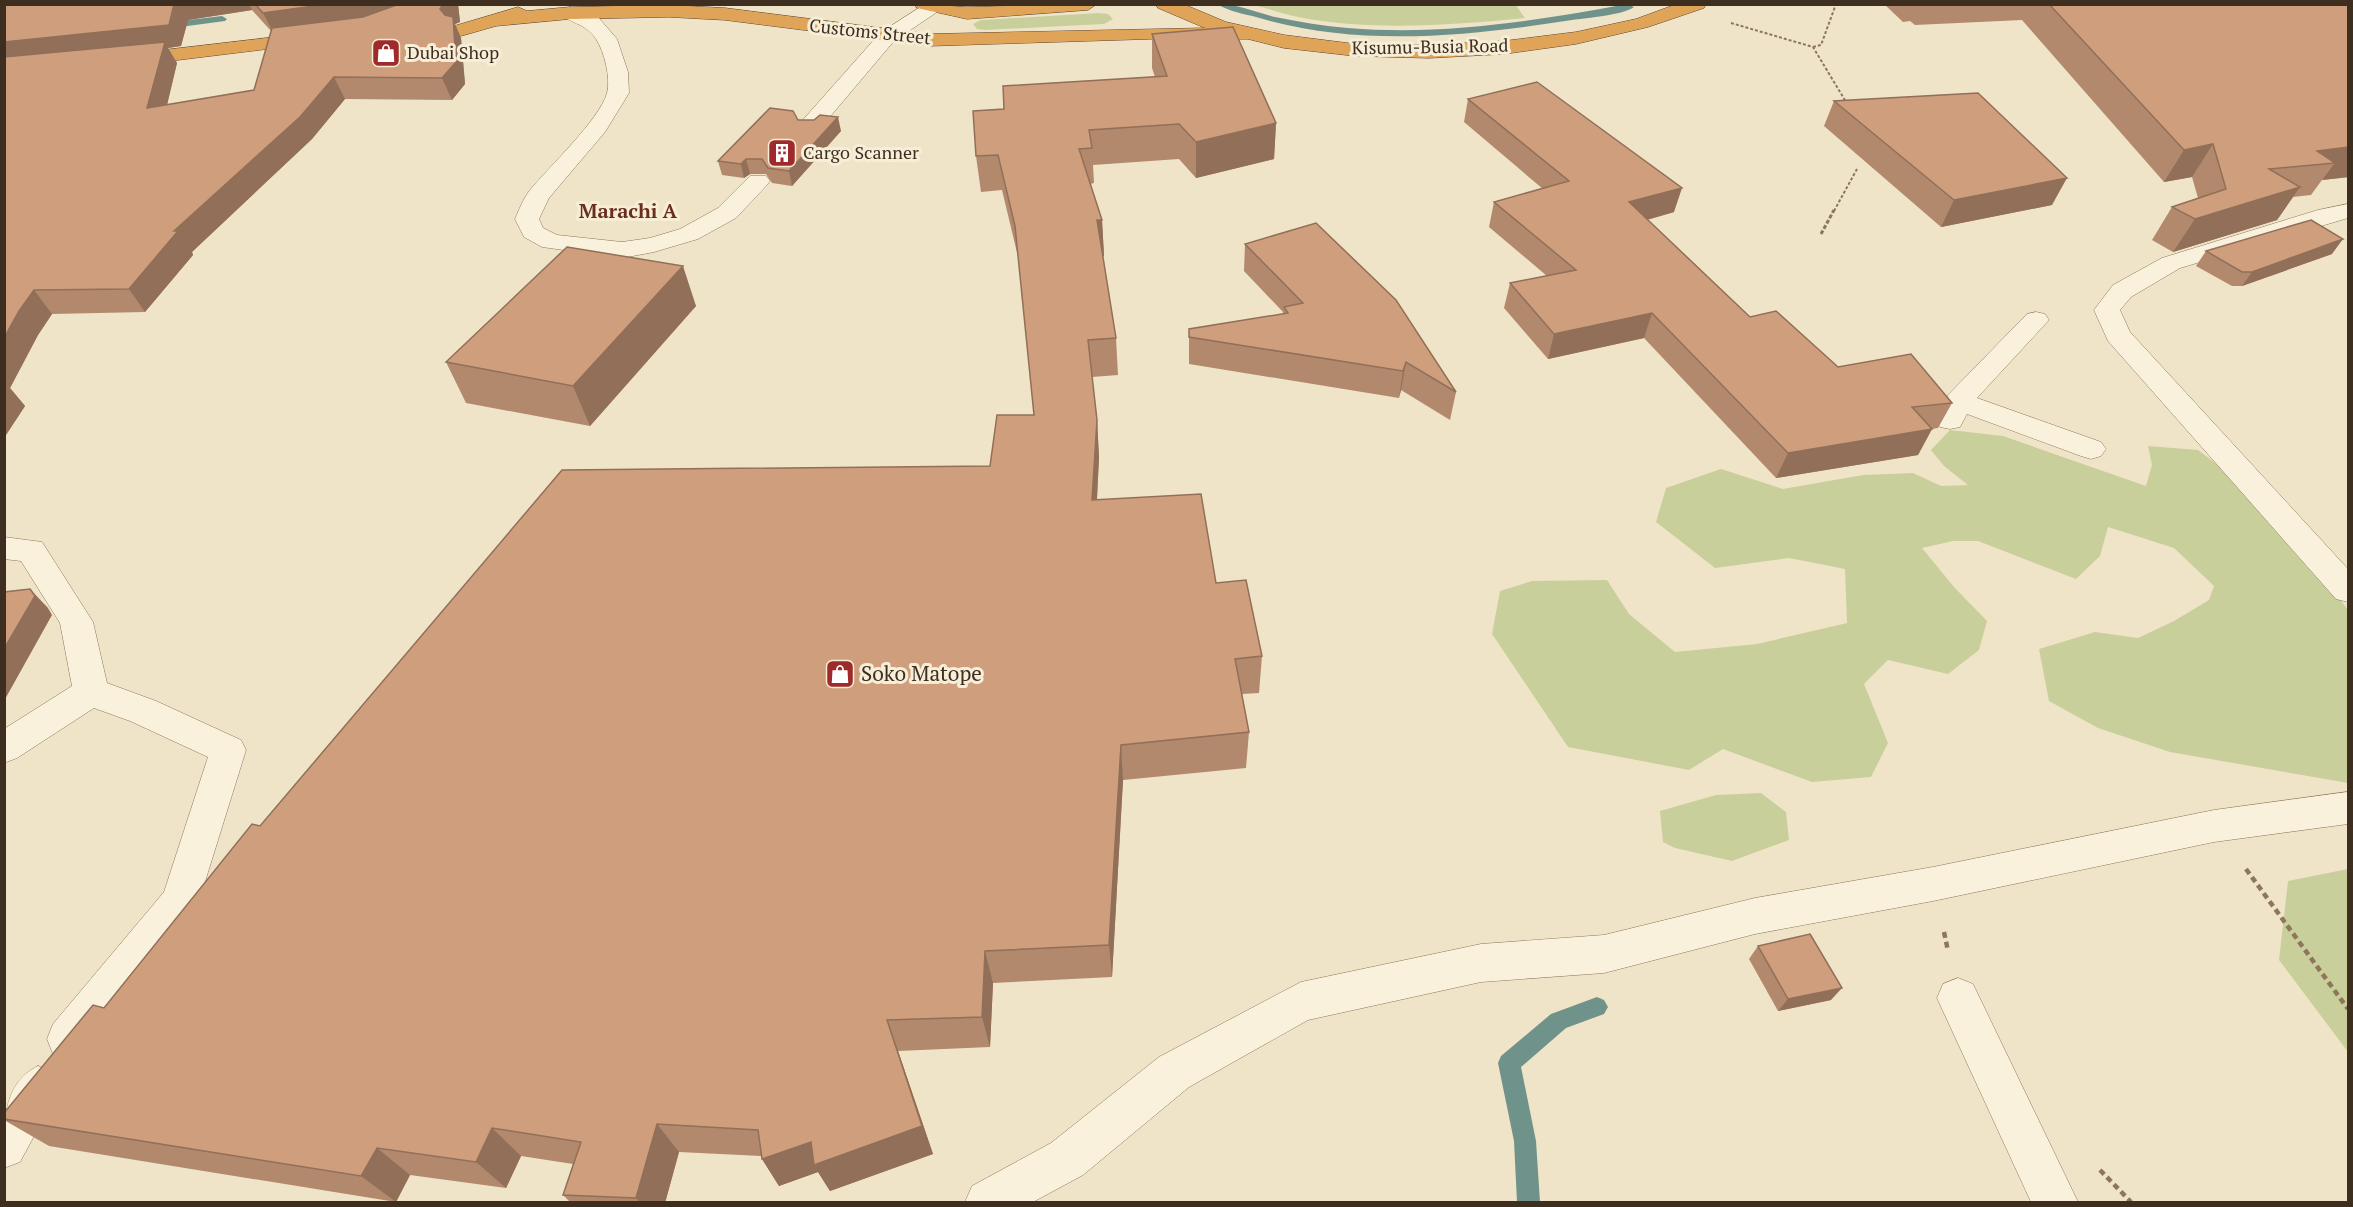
<svg xmlns="http://www.w3.org/2000/svg" width="2353" height="1207" font-family="'PT Serif',serif">
<style>
.green{fill:#c9cf9b}
.lines{fill:none;stroke-linecap:round;stroke-linejoin:round}
.stream{fill:#6f938a;fill-rule:evenodd}
.minor-casing{stroke:#8d765c;stroke-width:1}
.highway-casing{stroke:#5b4430;stroke-width:1}
.path-far2{stroke:#8d765c;stroke-width:2;stroke-dasharray:3 2;stroke-linecap:butt}
.path-far1{stroke:#8d765c;stroke-width:3;stroke-dasharray:4 2;stroke-linecap:butt}
.path{stroke:#8d765c;stroke-width:4.5;stroke-dasharray:6 4;stroke-linecap:butt}
.minor{fill:#faf1dc;fill-rule:evenodd}
.highway{fill:#e0a458;fill-rule:evenodd}
.wall{fill:#b2896c;fill-rule:evenodd}
.shaded-wall{fill:#916f58}
.building{fill:#cf9f7d;stroke:#916f58;stroke-width:1.5}
.labels{text-anchor:middle;stroke-width:6;stroke-linejoin:round;paint-order:stroke}
.far-street-label{font-size:18px;fill:#3d2e20;stroke:#f7eed8}
.far-poi-label{font-size:18px;fill:#3d2e20;stroke:#f7eed8;text-anchor:start}
.far-quarter-label{font-size:20px;font-weight:bold;fill:#6b2e1e;stroke:#f7eed8}
.poi-label{font-size:21px;fill:#3d2e20;stroke:#f7eed8;text-anchor:start}
</style>
<rect width="100%" height="100%" fill="#f0e4c8"/>
<g class="green">
<path d="M 1515,4 L 1525,18 C 1452,25 1376,31 1303,18 C 1286,15 1270,9 1254,5 Z"/>
<polygon points="1099,13 1108,14 1113,19 1104,24 985,30 977,29 973,24 981,20"/>
<polygon points="1950,430 2003,436 2146,486 2152,465 2148,446 2198,450 2239,481 2312,562 2348,610 2348,783 2170,752 2098,728 2049,701 2039,649 2095,632 2138,638 2174,621 2209,600 2214,586 2174,548 2108,527 2100,556 2076,579 1978,541 1953,541 1922,548 1954,587 1987,621 1979,650 1948,674 1888,660 1864,684 1888,743 1871,777 1812,782 1723,749 1689,770 1568,747 1492,634 1500,591 1532,581 1607,580 1629,614 1675,652 1757,644 1847,623 1845,569 1789,558 1715,568 1656,522 1666,488 1721,469 1783,489 1863,475 1913,473 1941,486 1968,485 1944,466 1931,450"/>
<polygon points="1761,793 1786,812 1789,840 1732,861 1675,848 1663,842 1660,811 1716,795"/>
<polygon points="2348,869 2348,1052 2279,960 2288,881"/>
</g>
<g class="lines">
<g class="stream">
<path d="M 1217,4 C 1238,4 1255,12 1275,17 C 1300,22 1324,26 1348,28 C 1442,36 1535,21 1627,4 L 1634,7 C 1623,15 1587,18 1572,20 C 1469,36 1358,48 1256,17 C 1244,14 1228,11 1217,4 Z"/>
<polygon points="222,16 227,19 225,21 180,27 175,24 180,21"/>
<polygon points="1597,997 1604,1000 1608,1007 1604,1014 1566,1028 1521,1067 1536,1141 1540,1202 1517,1202 1514,1141 1498,1063 1501,1056 1551,1014"/>
</g>
<g class="minor-casing">
<g id="minor">
<polygon points="925,4 940,4 943,8 894,41 817,132 801,132 798,127 801,122 880,33"/>
<path d="M 570,7 L 598,17 L 617,39 L 628,72 L 629,93 L 605,132 L 549,198 L 539,219 L 543,228 L 557,235 L 622,242 L 650,238 L 680,229 L 718,208 L 750,176 L 766,176 L 770,181 L 766,186 L 736,218 L 698,239 L 654,252 L 622,258 L 542,247 L 524,237 L 515,219 C 519,210 523,199 530,190 C 549,167 600,119 607,93 C 611,78 604,51 596,39 C 585,22 567,23 560,13 Z"/>
<polygon points="2348,204 2348,218 2180,268 2131,297 2120,310 2130,332 2348,569 2348,602 2336,599 2108,341 2094,310 2113,285 2162,258 2318,210"/>
<polygon points="2036,312 2045,314 2049,320 1977,398 2101,442 2106,449 2101,456 2091,459 2081,456 1967,414 1960,427 1950,429 1940,427 1936,420 1948,395 2027,314"/>
<polygon points="4,537 42,542 93,622 107,683 156,701 241,740 246,750 195,914 83,1054 68,1060 53,1054 47,1039 53,1024 164,892 208,757 130,721 94,708 17,758 4,763 4,729 72,686 60,623 21,561 4,559"/>
<polygon points="2348,792 2348,824 2214,842 1933,901 1755,934 1604,973 1481,982 1308,1020 1189,1087 1083,1175 1033,1202 965,1202 972,1186 1051,1143 1159,1057 1301,982 1481,944 1604,935 1755,898 1933,867 2214,810"/>
<polygon points="1958,978 1973,984 2078,1202 2031,1202 1937,998 1943,984"/>
<path d="M 38,1066 L 54,1073 L 60,1088 L 20,1162 L 4,1168 C 4,1130 0,1084 38,1066 Z"/>
</g>
</g>
<g class="highway-casing">
<g id="highway">
<polygon points="915,4 967,7 1097,4 1088,10 967,19 917,8"/>
<polygon points="1156,4 1183,4 1226,22 1284,35 1355,44 1429,45 1504,41 1576,32 1636,19 1677,4 1706,4 1704,8 1648,27 1576,44 1504,54 1429,58 1355,56 1284,48 1248,39 1150,39 929,46 725,20 669,17 570,19 496,26 461,36 454,34 451,30 454,26 518,7 527,11 570,7 669,5 725,8 929,34 1205,28 1158,8"/>
<polygon points="310,33 317,35 320,39 317,43 129,66 122,64 119,60 122,56 129,54"/>
</g>
</g>
<g class="path-far2">
<polyline points="1731,23 1813,47 1846,102"/>
<polyline points="1813,47 1821,45 1836,4"/>
<polyline points="1834,211 1857,169"/>
</g>
<polyline class="path-far1" points="1821,234 1834,210"/>
<g class="path">
<polyline points="2246,869 2348,1009"/>
<polyline points="1944,932 1948,951"/>
<polyline points="2100,1170 2131,1202"/>
</g>
<use href="#minor" class="minor"/>
<use href="#highway" class="highway"/>
</g>
<g class="wall">
<path d="M 4,4 L 458,4 L 460,22 L 455,24 L 461,38 L 465,84 L 452,100 L 345,99 L 312,139 L 192,252 L 193,255 L 145,312 L 52,314 L 38,335 L 10,388 L 25,406 L 4,438 ZM 252,10 L 271,31 L 254,90 L 167,105 L 177,63 L 168,48 L 181,46 L 188,20 Z"/>
<polygon points="1884,4 2349,4 2349,177 2322,180 2311,195 2293,197 2277,220 2173,252 2152,240 2172,207 2198,198 2192,177 2164,182 2022,20 1915,25 1910,21 1903,22"/>
<polygon points="1152,34 1276,123 1274,159 1196,178 1179,159 1093,165 1094,183 1090,184 1102,220 1104,256 1103,256 1116,338 1118,375 1092,377 1097,420 1099,457 1097,500 1216,583 1262,656 1259,693 1242,694 1249,732 1246,768 1123,780 1112,977 993,983 990,1047 898,1051 933,1154 830,1191 818,1172 779,1186 762,1159 761,1156 679,1152 665,1203 571,1203 563,1195 573,1164 521,1156 506,1188 410,1175 396,1202 49,1146 4,1120 4,1113 104,1008 260,826 990,466 1034,415 1019,261 1002,190 981,192 976,156 1004,109 1155,77 1152,68"/>
<polygon points="1468,99 1674,212 1647,220 1750,317 1838,367 1952,403 1938,428 1932,429 1918,455 1776,478 1644,338 1548,359 1504,308 1510,283 1547,276 1489,227 1494,202 1543,189 1464,122"/>
<polygon points="1834,101 2052,205 1941,227 1824,126"/>
<polygon points="798,120 841,131 792,186 772,183 766,174 750,174 744,178 722,175 718,161"/>
<polygon points="1245,244 1456,392 1450,420 1401,390 1399,398 1189,364 1189,329 1283,314 1283,312 1244,271"/>
<polygon points="2206,251 2332,254 2242,286 2232,286 2196,266"/>
<polygon points="696,306 590,426 466,403 446,362"/>
<polygon points="1758,946 1831,1000 1778,1011 1749,959"/>
</g>
<g class="shaded-wall">
<polygon points="174,4 249,4 252,10 188,20 181,46 168,48 177,63 161,130 4,66 4,42"/>
<polygon points="328,4 417,4 368,22 274,34 263,13"/>
<polygon points="443,4 458,4 460,22 455,24 461,38 465,84 452,100 442,78 440,9"/>
<polygon points="334,77 345,99 312,139 192,252 193,255 145,312 129,289 174,231"/>
<polygon points="838,117 841,131 792,186 789,171"/>
<polygon points="1276,123 1274,159 1196,178 1196,142"/>
<polygon points="2213,144 2192,177 2164,182 2184,150"/>
<polygon points="2349,147 2349,177 2322,180 2335,163 2317,151"/>
<polygon points="746,159 750,174 744,178 741,164"/>
<polygon points="2067,178 2052,205 1941,227 1954,200"/>
<polygon points="2300,187 2277,220 2173,252 2195,219"/>
<polygon points="1682,188 1674,212 1622,227 1629,202"/>
<polygon points="1097,220 1102,220 1104,256 1099,256"/>
<polygon points="2343,239 2332,254 2242,286 2252,272"/>
<polygon points="683,266 696,306 590,426 573,386"/>
<polygon points="34,290 52,314 38,335 10,388 25,406 4,438 4,338 19,311"/>
<polygon points="1652,313 1644,338 1548,359 1554,334"/>
<polygon points="1406,362 1401,390 1399,398 1403,371"/>
<polygon points="1097,420 1099,457 1095,538 1092,500"/>
<polygon points="1932,429 1918,455 1776,478 1788,453"/>
<polygon points="30,589 48,608 52,615 4,701 4,649"/>
<polygon points="1121,745 1123,780 1112,977 1109,945"/>
<polygon points="985,951 993,983 990,1047 982,1017"/>
<polygon points="1842,988 1831,1000 1778,1011 1788,999"/>
<polygon points="887,1020 898,1051 933,1154 830,1191 818,1172 779,1186 762,1159"/>
<polygon points="657,1124 679,1152 665,1203 640,1203 636,1198"/>
<polygon points="492,1128 521,1156 506,1188 476,1162"/>
<polygon points="377,1148 410,1175 396,1202 361,1176"/>
</g>
<g class="building">
<polygon points="4,4 174,4 169,25 4,42"/>
<polygon points="255,4 328,4 263,13"/>
<polygon points="399,4 443,4 440,9 445,15 453,17 456,62 442,78 334,77 300,117 174,231 178,231 129,289 34,290 19,311 4,338 4,57 165,42 147,108 254,90 272,28 363,17"/>
<polygon points="2049,4 2349,4 2349,147 2317,151 2335,163 2269,169 2300,187 2195,219 2172,207 2226,189 2213,144 2184,150"/>
<polygon points="1233,27 1276,123 1196,142 1179,124 1089,130 1092,148 1079,149 1102,220 1097,220 1116,338 1088,340 1097,420 1092,500 1201,494 1216,583 1246,580 1262,656 1235,659 1249,732 1121,745 1109,945 985,951 982,1017 887,1020 922,1126 814,1165 811,1142 762,1159 758,1130 657,1124 636,1198 563,1195 581,1142 492,1128 476,1162 377,1148 361,1176 4,1119 4,1113 93,1005 104,1008 252,824 260,826 562,470 990,466 997,415 1034,415 1015,226 998,155 976,156 973,111 1004,109 1003,86 1167,76 1152,34"/>
<polygon points="1537,82 1682,188 1629,202 1750,317 1776,311 1838,367 1911,354 1952,403 1912,407 1932,429 1788,453 1652,313 1554,334 1510,283 1576,270 1494,202 1569,181 1468,99"/>
<polygon points="1978,93 2067,178 1954,200 1834,101"/>
<polygon points="770,108 793,111 798,120 814,120 820,115 838,117 789,171 768,168 762,159 746,159 741,164 718,161"/>
<polygon points="2311,220 2343,239 2252,272 2242,272 2206,251"/>
<polygon points="1316,223 1396,300 1456,392 1406,362 1403,371 1189,337 1189,329 1288,313 1284,307 1303,303 1245,244"/>
<polygon points="567,247 683,266 573,386 446,362"/>
<polygon points="30,589 35,596 4,649 4,592"/>
<polygon points="1810,934 1842,988 1788,999 1758,946"/>
</g>
<defs>
<g id="shop-square" transform="scale(1.5)"><rect x="-9" y="-9" width="18" height="18" rx="4" fill="#9e2a2b" stroke="#f7eed8"/><path d="M-5-2.5h2.3a2.7 3.5 0 0 1 5.4 0H5L5.5 6h-11ZM-1.5-2.5h3a1.5 2.3 0 0 0-3 0Z" fill="#fff"/></g>
<g id="building-square" transform="scale(1.5)"><rect x="-9" y="-9" width="18" height="18" rx="4" fill="#9e2a2b" stroke="#f7eed8"/><path d="M-4-6H4V6H1V3H-1V6H-4ZM-2.5-4.3h1.7v1.8h-1.7ZM.8-4.3h1.7v1.8H.8ZM-2.5-1h1.7V.8h-1.7ZM.8-1h1.7V.8H.8Z" fill="#fff"/></g>
</defs>
<g fill-rule="evenodd">
<use href="#shop-square" x="386" y="53"/>
<use href="#building-square" x="782" y="153"/>
<use href="#shop-square" x="840" y="674"/>
</g>
<g class="labels">
<g class="far-street-label">
<text transform="translate(870 32) rotate(6)" y="6">Customs Street</text>
<text transform="translate(1430 47) rotate(-1)" y="6">Kisumu-Busia Road</text>
</g>
<g class="far-poi-label">
<text x="407" y="59">Dubai Shop</text>
<text x="803" y="159">Cargo Scanner</text>
</g>
<g class="far-quarter-label">
<text x="628" y="218">Marachi A</text>
</g>
<g class="poi-label">
<text x="861" y="681">Soko Matope</text>
</g>
</g>
<rect width="2353" height="1207" fill="none" stroke="#3d2e20" stroke-width="12"/>
</svg>
